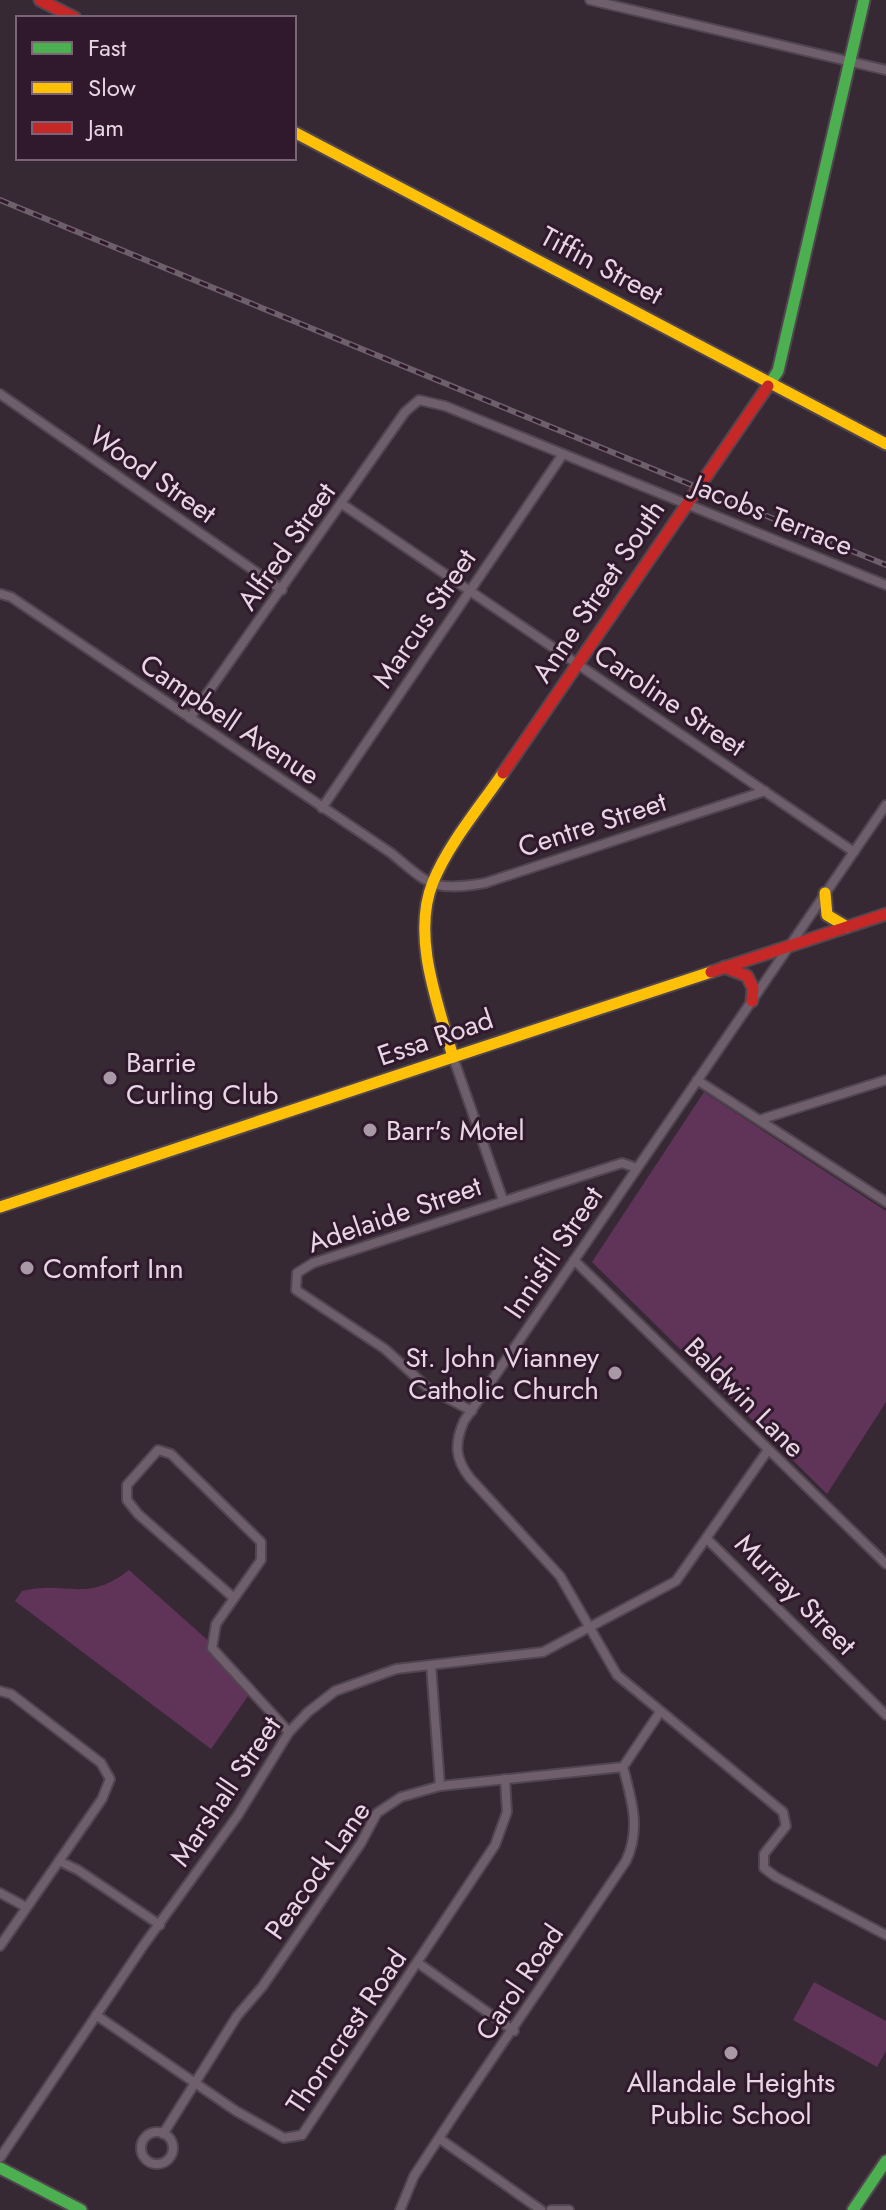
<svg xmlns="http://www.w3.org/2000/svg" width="886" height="2210" font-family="Jost,sans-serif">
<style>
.green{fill:#603358}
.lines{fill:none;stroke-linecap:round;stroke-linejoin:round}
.street-casing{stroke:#51464f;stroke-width:12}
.fast-casing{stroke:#51464f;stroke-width:15}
.slow-casing{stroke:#51464f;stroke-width:15}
.jam-casing{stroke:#51464f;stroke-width:15}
.street{stroke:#6f5f6d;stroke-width:8}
.fast{stroke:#4caf50;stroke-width:11}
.slow{stroke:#ffc107;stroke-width:11}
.jam{stroke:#c62828;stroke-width:11}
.rail-casing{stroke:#6d606b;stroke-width:6}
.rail{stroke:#31192d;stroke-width:3;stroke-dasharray:9;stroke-linecap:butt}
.poi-dot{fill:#a999a6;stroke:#31192d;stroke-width:3}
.labels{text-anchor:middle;stroke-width:6;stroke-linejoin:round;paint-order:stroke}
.street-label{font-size:28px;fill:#e7d6e3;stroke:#31192d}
.poi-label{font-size:28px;fill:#e7d6e3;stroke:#31192d;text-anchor:start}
</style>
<rect width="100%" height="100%" fill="#362934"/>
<g class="green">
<polygon points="704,1092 886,1211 886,1402 827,1494 592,1262"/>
<path d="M 129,1570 L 212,1644 L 248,1696 L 211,1749 L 15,1601 L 22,1591 C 66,1580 86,1604 129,1570 Z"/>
<polygon points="814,1982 886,2021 886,2051 877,2067 793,2020"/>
</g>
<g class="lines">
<g class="street-casing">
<g id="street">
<polyline points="590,0 886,70"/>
<polyline points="0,394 282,590"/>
<polyline points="342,504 854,852"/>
<path d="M 1,594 L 11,597 L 391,853 C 430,885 432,892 485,883 L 765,791"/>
<polyline points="190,718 405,412 419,400 445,406 886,585"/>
<path d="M 886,805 L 464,1421 C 454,1444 455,1459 470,1478 L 560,1576 L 617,1675 L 783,1812 L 786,1826 L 764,1854 L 764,1868 L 776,1877 L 886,1935"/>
<polyline points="322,808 563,454"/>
<polyline points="453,1057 503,1200"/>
<polyline points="697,1080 886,1202"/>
<polyline points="759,1120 886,1080"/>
<polyline points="574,1260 886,1564"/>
<polyline points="472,1411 428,1388 385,1349 296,1290 297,1273 313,1263 622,1163 637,1168"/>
<polyline points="707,1539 886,1715"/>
<polyline points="234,1598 138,1514 127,1500 127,1485 158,1450 171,1454 261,1542 261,1560 216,1624 212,1648 289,1732"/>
<polyline points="431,1665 440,1786"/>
<polyline points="0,1691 11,1694 101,1763 110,1779 102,1799 0,1946"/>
<polyline points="623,1767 660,1712"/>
<polyline points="59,1861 78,1870 160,1925"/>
<polyline points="0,1893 26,1907"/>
<polyline points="418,1963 514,2031"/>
<polyline points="96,2015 236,2111 284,2138 302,2135 495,1845 507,1812 505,1779"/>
<circle cx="157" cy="2148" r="16"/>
<polyline points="163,2134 237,2016 262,1987 361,1843 377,1813 401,1797 440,1786 623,1767"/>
<polyline points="440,2139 541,2210"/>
<polyline points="0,2158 143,1946 238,1815 289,1732 308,1712 335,1691 396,1669 543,1652 676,1581 768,1450"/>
<path d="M 400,2210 L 414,2176 L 458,2109 L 626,1861 C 641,1829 632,1801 623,1767"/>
<polyline points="551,2210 569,2210"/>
</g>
</g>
<g class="fast-casing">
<g id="fast">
<polyline points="768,386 778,371 864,0"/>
<polyline points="0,2168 81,2210"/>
<polyline points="853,2210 886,2161"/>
</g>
</g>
<g class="slow-casing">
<g id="slow">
<polyline points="294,132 886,444"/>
<path d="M 503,773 C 480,807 449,843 433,882 C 411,936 438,1004 453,1057 L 711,972"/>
<polyline points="825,893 827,915 847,927"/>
<polyline points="0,1207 453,1057"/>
</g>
</g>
<g class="jam-casing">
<g id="jam">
<polyline points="40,0 75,18"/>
<polyline points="503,773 768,386"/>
<polyline points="724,967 747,976 753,988 752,1001"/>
<polyline points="711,972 886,914"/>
</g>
</g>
<use href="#street" class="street"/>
<use href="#fast" class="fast"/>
<use href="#slow" class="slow"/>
<use href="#jam" class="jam"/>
<g class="rail-casing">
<polyline id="rail" points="0,200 886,565"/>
</g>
<use href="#rail" class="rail"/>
</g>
<g class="poi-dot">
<circle cx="110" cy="1078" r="8"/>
<circle cx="370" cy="1130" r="8"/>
<circle cx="27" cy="1268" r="8"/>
<circle cx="615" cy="1373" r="8"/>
<circle cx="731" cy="2053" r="8"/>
</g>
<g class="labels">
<g class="street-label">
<text transform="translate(602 265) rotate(28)" y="10">Tiffin Street</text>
<text transform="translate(153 474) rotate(35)" y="10">Wood Street</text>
<text transform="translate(773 515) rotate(22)" y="10">Jacobs Terrace</text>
<text transform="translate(286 546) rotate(-55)" y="10">Alfred Street</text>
<text transform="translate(598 591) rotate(-56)" y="10">Anne Street South</text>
<text transform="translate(424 618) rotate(-56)" y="10">Marcus Street</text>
<text transform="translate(670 700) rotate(34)" y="10">Caroline Street</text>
<text transform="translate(230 719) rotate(34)" y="10">Campbell Avenue</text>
<text transform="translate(592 824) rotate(-18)" y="10">Centre Street</text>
<text transform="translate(435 1037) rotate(-19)" y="10">Essa Road</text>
<text transform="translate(394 1214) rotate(-19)" y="10">Adelaide Street</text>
<text transform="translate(553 1252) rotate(-56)" y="10">Innisfil Street</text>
<text transform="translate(745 1397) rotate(45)" y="10">Baldwin Lane</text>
<text transform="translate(796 1594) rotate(45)" y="10">Murray Street</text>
<text transform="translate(225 1791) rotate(-56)" y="10">Marshall Street</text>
<text transform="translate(317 1870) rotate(-55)" y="10">Peacock Lane</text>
<text transform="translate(519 1982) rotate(-56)" y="10">Carol Road</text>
<text transform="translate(346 2031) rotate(-56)" y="10">Thorncrest Road</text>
</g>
<g class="poi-label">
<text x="126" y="1072">Barrie<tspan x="126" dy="32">Curling Club</tspan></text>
<text x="386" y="1140">Barr's Motel</text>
<text x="43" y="1278">Comfort Inn</text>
<text x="599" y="1367" text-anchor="end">St. John Vianney<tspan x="599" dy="32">Catholic Church</tspan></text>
<text x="731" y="2092" text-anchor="middle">Allandale Heights<tspan x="731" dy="32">Public School</tspan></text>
</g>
</g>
<rect x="16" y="16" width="280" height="144" fill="#31192d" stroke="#7a6576" stroke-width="2"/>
<rect x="32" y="42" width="40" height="12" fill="#4caf50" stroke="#7a6576" stroke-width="2"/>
<text x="88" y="56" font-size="24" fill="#e7d6e3">Fast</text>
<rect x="32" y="82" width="40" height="12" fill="#ffc107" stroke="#7a6576" stroke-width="2"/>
<text x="88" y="96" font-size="24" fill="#e7d6e3">Slow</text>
<rect x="32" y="122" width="40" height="12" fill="#c62828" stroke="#7a6576" stroke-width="2"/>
<text x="88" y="136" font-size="24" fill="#e7d6e3">Jam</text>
</svg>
